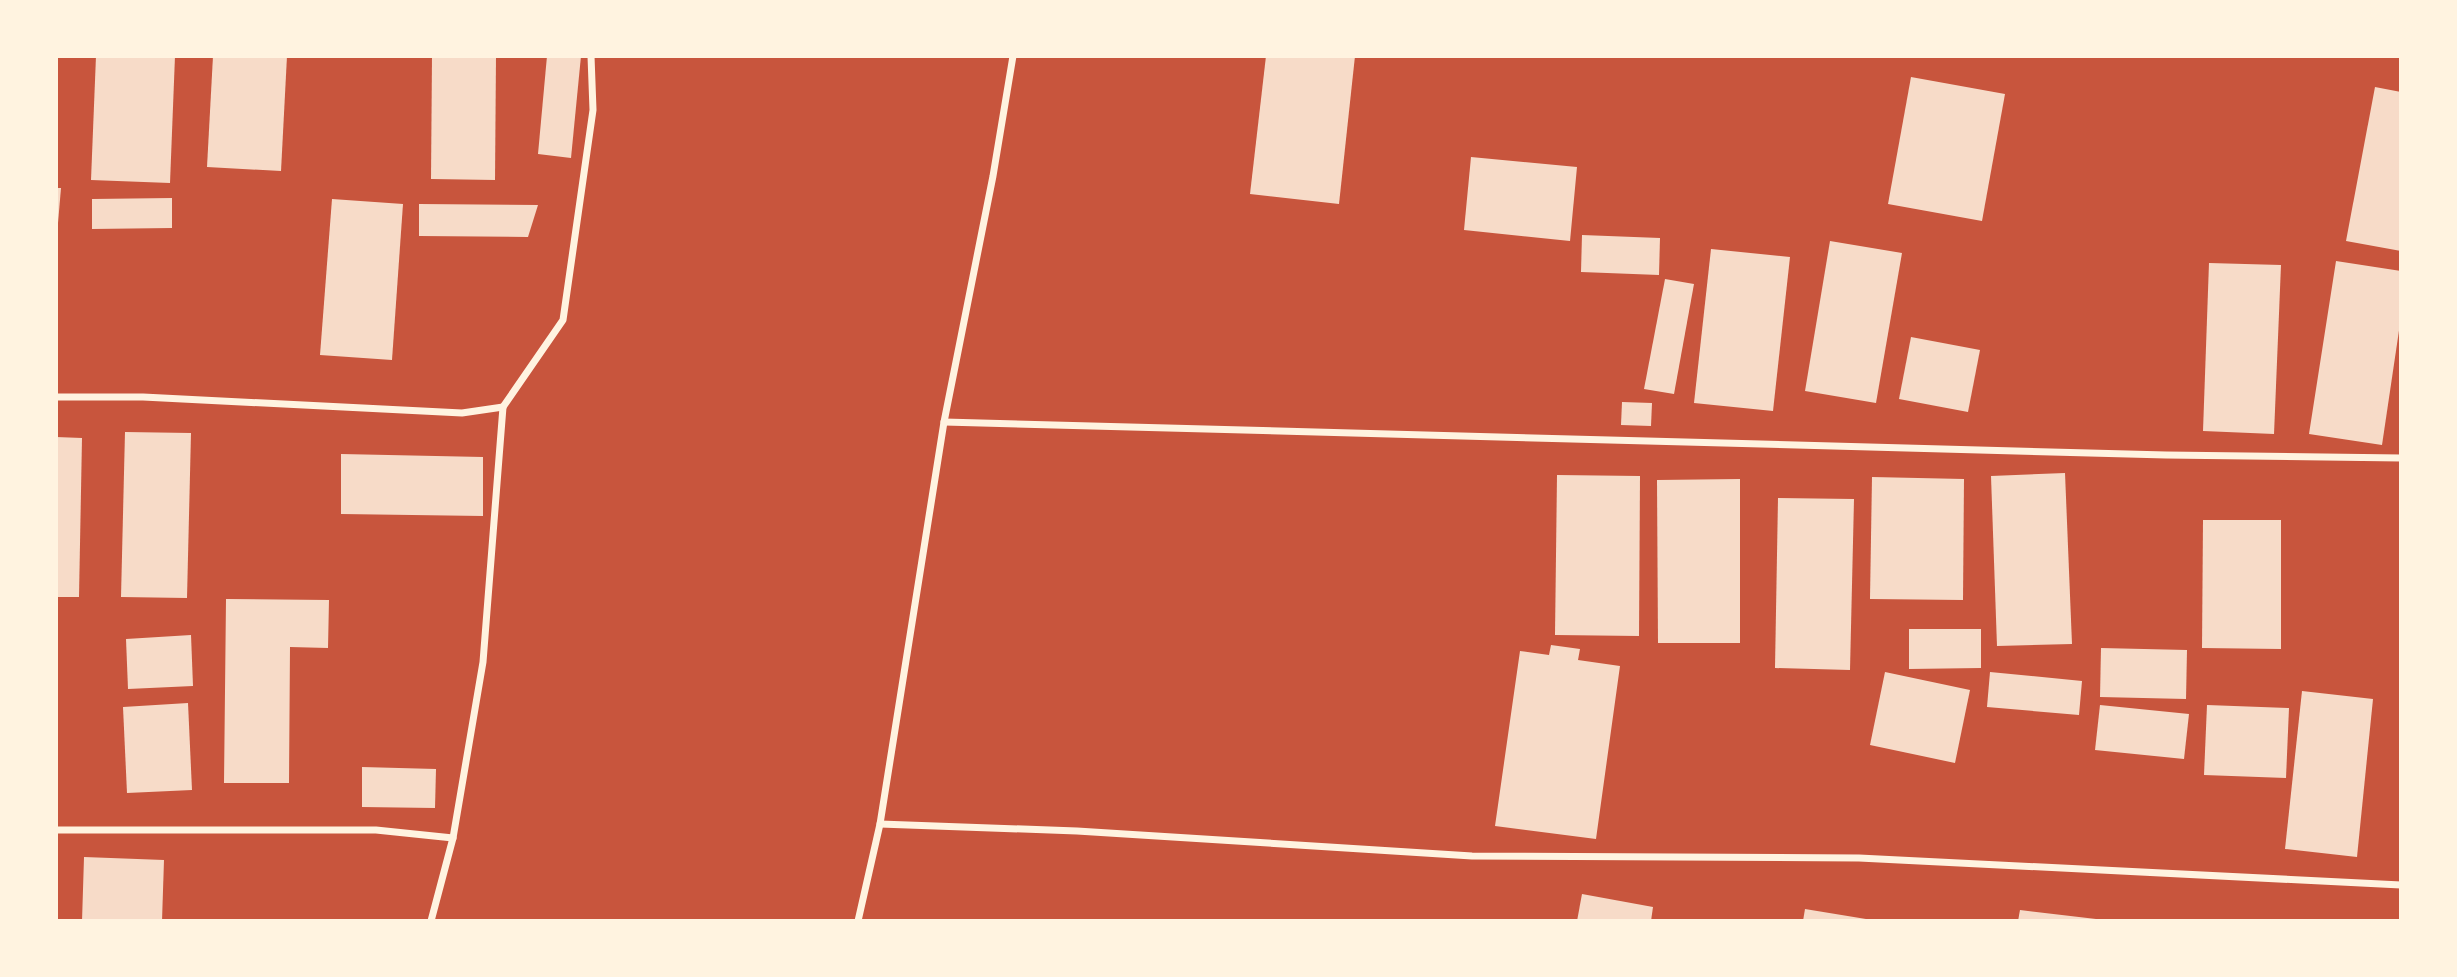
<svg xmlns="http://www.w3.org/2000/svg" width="2457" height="977" font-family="Inter,sans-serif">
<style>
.building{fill:#f7dbc8}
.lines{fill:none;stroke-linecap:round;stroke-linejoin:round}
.minor{stroke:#fff3e0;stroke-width:7}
</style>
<rect width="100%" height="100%" fill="#c8553d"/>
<g class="building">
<polygon points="96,56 175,56 170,183 91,180"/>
<polygon points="213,56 287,56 281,171 207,167"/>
<polygon points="432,56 496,56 495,180 431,179"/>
<polygon points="547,56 581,56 571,158 538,154"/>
<polygon points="1266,56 1355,56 1339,204 1250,194"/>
<polygon points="1911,77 2005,94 1982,221 1888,204"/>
<polygon points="2375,87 2401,92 2401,251 2346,241"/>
<polygon points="1471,157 1577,167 1570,241 1464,230"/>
<polygon points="56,188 61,188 58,223 56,223"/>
<polygon points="172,198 172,228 92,229 92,199"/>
<polygon points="332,199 403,204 392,360 320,355"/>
<polygon points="419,204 538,205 528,237 419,236"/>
<polygon points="1582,235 1660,238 1659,275 1581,272"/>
<polygon points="1830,241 1902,253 1876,403 1805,391"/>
<polygon points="1711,249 1790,257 1773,411 1694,403"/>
<polygon points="2336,261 2401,271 2401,317 2382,445 2309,434"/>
<polygon points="2209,263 2281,265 2274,434 2203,431"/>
<polygon points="1665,279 1694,284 1674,394 1644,389"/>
<polygon points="1911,337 1980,350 1968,412 1899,399"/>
<polygon points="1622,402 1652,403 1651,426 1621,425"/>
<polygon points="125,432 191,433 187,598 121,597"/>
<polygon points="56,437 82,438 79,597 56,597"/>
<polygon points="341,454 483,457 483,516 341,514"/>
<polygon points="2065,473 2072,644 1997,646 1991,476"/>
<polygon points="1557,475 1640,476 1639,636 1555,635"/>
<polygon points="1872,477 1964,479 1963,600 1870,599"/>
<polygon points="1740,479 1740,643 1658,643 1657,480"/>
<polygon points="1778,498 1854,499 1850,670 1775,668"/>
<polygon points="2203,520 2281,520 2281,649 2202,648"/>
<polygon points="226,599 329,600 328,648 290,647 289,783 224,783"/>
<polygon points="1909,629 1981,629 1981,668 1909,669"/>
<polygon points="191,635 193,686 128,689 126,639"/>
<polygon points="1551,645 1580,649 1578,660 1620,666 1596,839 1495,826 1520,651 1549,655"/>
<polygon points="2101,648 2187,650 2186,699 2100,697"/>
<polygon points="1885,672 1970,690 1955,763 1870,745"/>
<polygon points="1990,672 2082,681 2079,715 1987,707"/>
<polygon points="2302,691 2373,699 2357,857 2285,849"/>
<polygon points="188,703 192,790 127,793 123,707"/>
<polygon points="2100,705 2189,714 2184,759 2095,750"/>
<polygon points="2207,705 2289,708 2286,778 2204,775"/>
<polygon points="362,767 436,769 435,808 362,807"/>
<polygon points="84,857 164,860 162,921 82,921"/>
<polygon points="1582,894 1653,907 1651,921 1577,921"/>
<polygon points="1805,909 1872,920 1872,921 1803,921"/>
<polygon points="2020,910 2096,919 2096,921 2018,921"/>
</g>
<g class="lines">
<g class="minor">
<polyline points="56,397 143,397 462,413 503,407"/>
<polyline points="944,422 2166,455 2401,458"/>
<polyline points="880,824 1077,831 1472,856 1859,858 2401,885"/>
<polyline points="56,830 376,830 453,838"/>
<polyline points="431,921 453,838 483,662 503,407 563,320 593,110 591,56"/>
<polyline points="858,921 880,824 944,422 993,176 1013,56"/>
</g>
</g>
<rect width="2457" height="977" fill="none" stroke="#fff3e0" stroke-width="116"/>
</svg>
